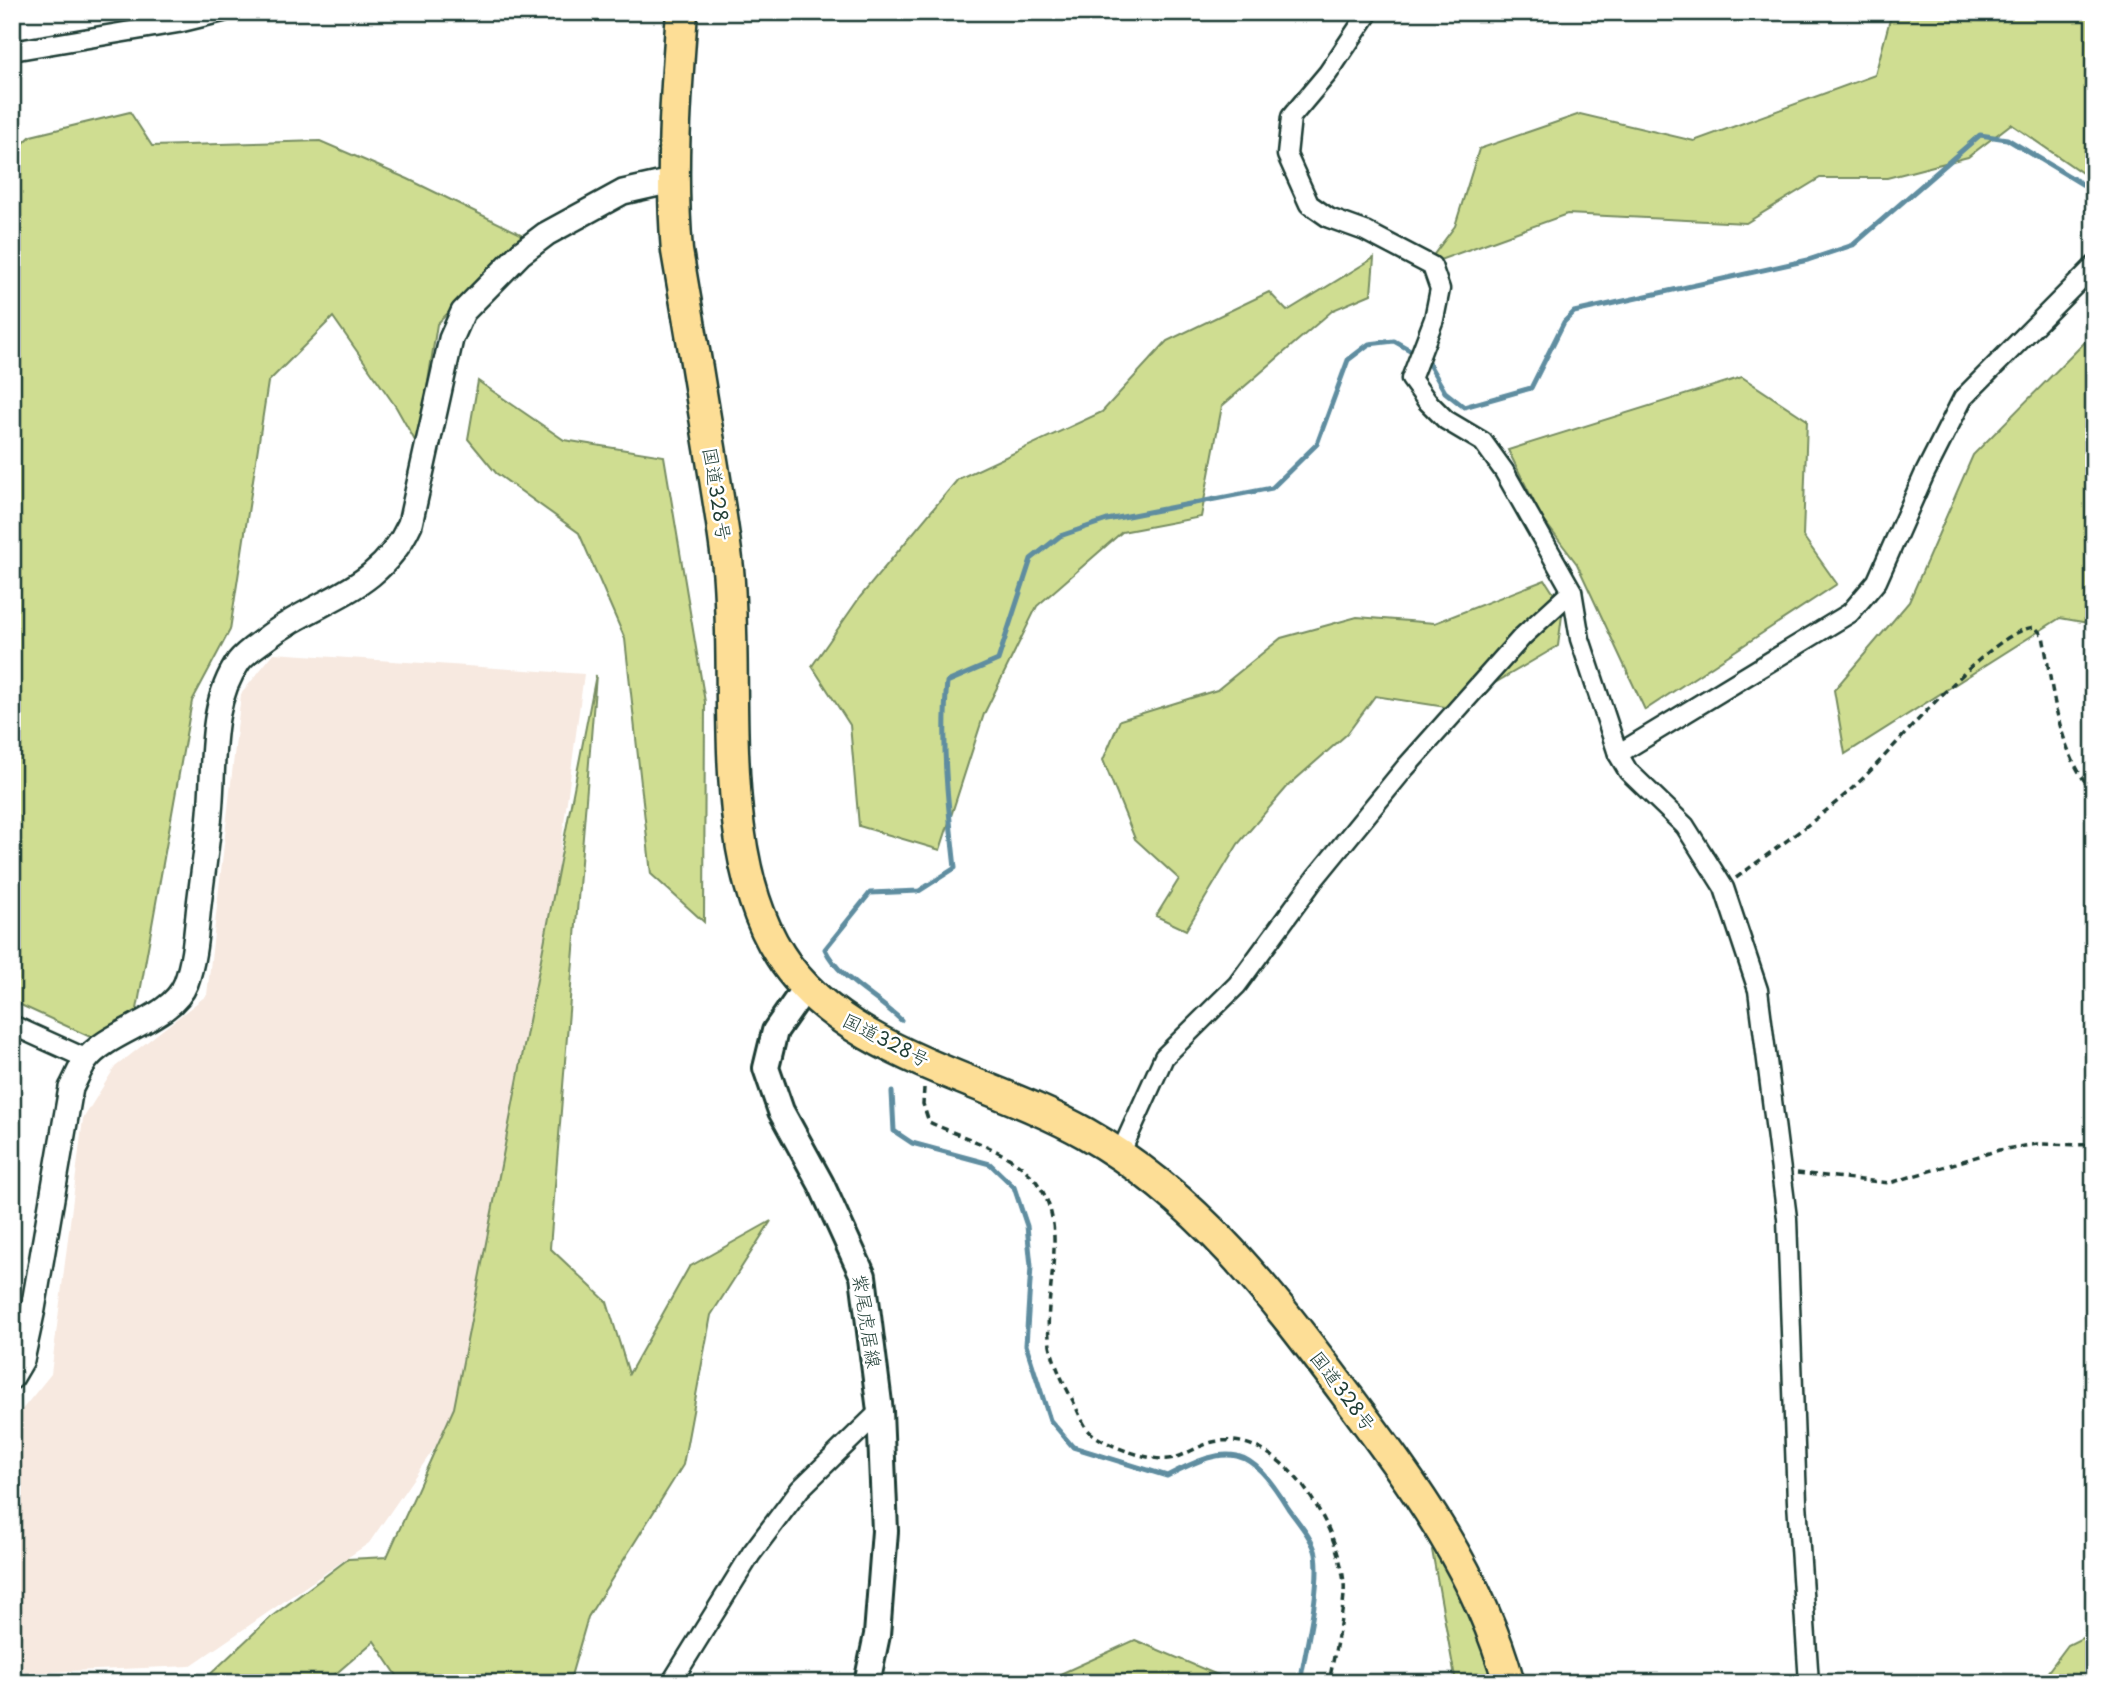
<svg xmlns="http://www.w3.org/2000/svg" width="2106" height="1695" font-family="'Playpen Sans','Klee One',sans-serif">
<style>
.built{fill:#f7e9e0}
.green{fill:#cfdd91;stroke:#778d62;stroke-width:2}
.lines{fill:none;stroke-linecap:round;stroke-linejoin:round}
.stream{stroke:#5e8da0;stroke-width:5}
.minor-casing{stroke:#1f3d34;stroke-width:23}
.tertiary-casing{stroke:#1f3d34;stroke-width:28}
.secondary-casing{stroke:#1f3d34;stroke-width:30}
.trunk-casing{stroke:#1f3d34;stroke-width:35}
.path{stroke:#1f3d34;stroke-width:3.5;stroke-dasharray:7 5;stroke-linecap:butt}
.minor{stroke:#fff;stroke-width:18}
.tertiary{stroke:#fff;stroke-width:23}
.secondary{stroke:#fff;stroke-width:24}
.trunk{stroke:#fdde96;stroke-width:30}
.labels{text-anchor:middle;stroke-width:5;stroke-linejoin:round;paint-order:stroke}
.street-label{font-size:19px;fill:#1f3d34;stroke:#fff}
</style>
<rect width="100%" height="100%" fill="#fff"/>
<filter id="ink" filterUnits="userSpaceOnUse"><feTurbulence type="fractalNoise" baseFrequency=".0143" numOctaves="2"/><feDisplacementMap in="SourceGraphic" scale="14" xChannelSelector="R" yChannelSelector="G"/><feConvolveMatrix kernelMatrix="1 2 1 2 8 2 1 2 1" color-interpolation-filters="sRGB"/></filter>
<g filter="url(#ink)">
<polygon class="built" points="274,653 584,674 528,1092 466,1402 369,1543 190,1666 25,1673 12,1656 12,1422 51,1374 83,1119 115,1067 207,995 241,694"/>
<g class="green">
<polygon points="1892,12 2094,12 2094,181 2011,124 1968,157 1887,178 1820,178 1746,223 1567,214 1426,265 1455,226 1479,149 1580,114 1694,141 1875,75"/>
<polygon points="130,112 152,146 320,141 408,179 525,236 437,324 418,446 396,407 333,317 268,382 230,630 192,701 136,1015 97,1040 12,1001 12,154 31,136"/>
<polygon points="1374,258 1371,294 1333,310 1222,406 1201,517 1122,532 1037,606 984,714 940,850 859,826 850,725 812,666 860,597 958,479 1102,412 1167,341 1269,292 1287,311"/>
<polygon points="2094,333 2094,624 2060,618 1845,754 1834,690 1909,602 1973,455"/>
<polygon points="1742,377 1807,420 1803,536 1837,584 1645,710 1577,564 1542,518 1508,450"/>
<polygon points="478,381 564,440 664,456 705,702 704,922 651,874 625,639 579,533 496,473 468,439"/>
<polygon points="1545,580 1563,608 1558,646 1452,708 1375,696 1347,734 1288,786 1238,844 1186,930 1156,916 1179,879 1135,839 1103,760 1120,720 1217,690 1281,638 1357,617 1435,623"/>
<polygon points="596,675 550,1248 607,1302 629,1374 689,1267 771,1221 711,1315 683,1465 588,1617 569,1683 402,1683 374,1641 325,1683 201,1683 271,1617 348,1559 387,1557 454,1408"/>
<polygon points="1437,1547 1468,1602 1498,1683 1456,1683 1432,1550"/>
<polygon points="2094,1632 2094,1683 2045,1683 2044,1677 2068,1645"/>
<polygon points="1135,1640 1232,1681 1234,1683 1047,1680"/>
</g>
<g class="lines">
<g class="stream">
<path d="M 901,1020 C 877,997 838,978 825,949 L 870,893 L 919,891 L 955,868 C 948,805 941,745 947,682 L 998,660 L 1031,559 L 1060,536 L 1107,520 L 1272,488 L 1317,444 L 1348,360 L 1369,344 L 1394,341 L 1426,359 L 1445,392 L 1464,407 L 1531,388 L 1564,322 L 1574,312 L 1808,260 L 1853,245 L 1980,135 L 2007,139 L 2087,187 L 2094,182"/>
<path d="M 892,1092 L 894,1131 L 912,1143 L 990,1164 L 1014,1187 L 1027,1226 L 1031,1266 L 1026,1345 L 1050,1420 L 1073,1447 L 1167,1476 C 1231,1443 1249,1445 1288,1508 C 1297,1521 1313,1539 1316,1554 C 1321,1588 1306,1647 1300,1683"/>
</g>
<g class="minor-casing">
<g id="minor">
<polyline points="1369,12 1328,73 1291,117 1287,155 1309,204 1329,218 1365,231 1432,266 1440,289 1434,319 1411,379 1427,401 1446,420 1483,442 1504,471 1572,591 1580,639 1618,754 1628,771 1685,826 1724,888 1758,990 1787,1218 1797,1502 1809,1683"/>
<polyline points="12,51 178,23 223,12"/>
<polyline points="1618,754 1850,613 1877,581 1924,475 1963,398 2094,266"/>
<polyline points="12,1025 87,1059"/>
<polyline points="1120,1154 1164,1057 1237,985 1316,877 1405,768 1522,637 1572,591"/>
<polyline points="671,1683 751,1554 800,1489 880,1411"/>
</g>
</g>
<g class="tertiary-casing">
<path id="tertiary" d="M 12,1377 L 22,1360 L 33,1309 L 71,1088 C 76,1079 80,1068 86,1060 C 109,1030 172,1020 186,983 C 195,958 196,931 199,905 C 203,870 209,835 211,799 C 214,753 211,700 239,661 C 245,653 256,646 264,640 C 318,597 378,594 410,524 L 451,339 L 463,312 L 521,253 L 546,234 L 623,192 L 672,181"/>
</g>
<g class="secondary-casing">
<polyline id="secondary" points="805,988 775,1031 766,1068 781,1111 821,1184 863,1276 880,1411 885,1531 877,1635 867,1683"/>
</g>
<g class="trunk-casing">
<path id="trunk" d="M 682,12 C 676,93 670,170 677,251 C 689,319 700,386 711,454 C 717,492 724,531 728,569 C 739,688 715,854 780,955 C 842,1054 988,1078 1085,1133 C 1198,1197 1271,1294 1348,1397 C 1415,1487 1479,1573 1509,1683"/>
</g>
<g class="path">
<path d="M 1736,878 C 1777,847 1821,818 1858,783 C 1895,749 1990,630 2035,627 L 2043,636 C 2053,689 2057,751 2094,793"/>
<path d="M 924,1088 L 923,1104 L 929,1122 C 963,1138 1010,1150 1035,1180 C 1073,1227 1041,1293 1050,1345 C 1054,1364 1063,1382 1072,1399 C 1077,1408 1082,1424 1090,1432 C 1104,1445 1155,1464 1174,1458 C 1187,1454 1200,1445 1213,1442 C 1283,1428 1338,1525 1344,1583 C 1346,1604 1333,1659 1329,1683"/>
<polyline points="1797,1173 1890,1183 1999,1150 2037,1144 2094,1145"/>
</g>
<use href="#minor" class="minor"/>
<use href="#tertiary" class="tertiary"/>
<use href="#secondary" class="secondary"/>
<use href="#trunk" class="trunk"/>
</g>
</g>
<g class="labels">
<g class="street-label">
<text transform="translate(717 494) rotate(81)" y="7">国道328号</text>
<text transform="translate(886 1040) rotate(27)" y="7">国道328号</text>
<text transform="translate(867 1321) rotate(81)" y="7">紫尾虎居線</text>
<text transform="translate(1343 1391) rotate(53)" y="7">国道328号</text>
</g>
</g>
<rect width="2106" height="1695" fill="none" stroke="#fff" stroke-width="42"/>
<rect x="21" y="21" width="2064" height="1653" fill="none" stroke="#1f3d34" stroke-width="2.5" filter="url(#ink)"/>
</svg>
